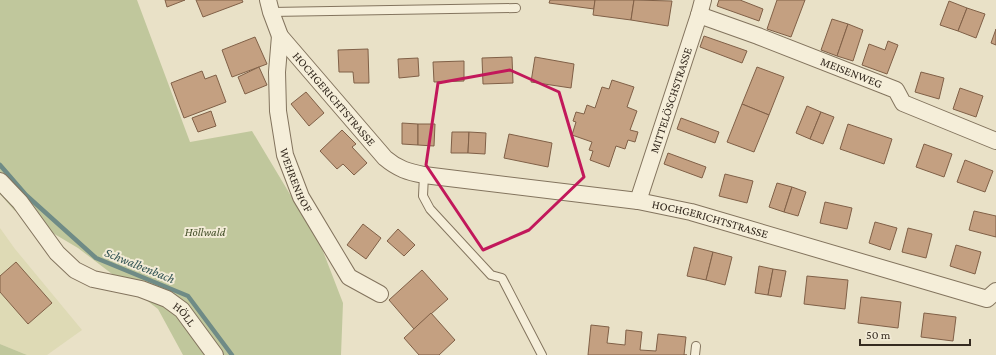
<svg xmlns="http://www.w3.org/2000/svg" width="996" height="355" font-family="'Crimson Pro',serif">
<style>
.farmland{fill:#dedab5}
.green{fill:#c0c79c}
.lines{fill:none;stroke-linecap:round;stroke-linejoin:round}
.stream{stroke:#6f8b86;stroke-width:4.5}
.building{fill:#c4a081;stroke:#806047}
.service-casing{stroke:#83745e;stroke-width:10}
.minor-casing{stroke:#83745e;stroke-width:18}
.service{stroke:#f5eed9;stroke-width:8}
.minor{stroke:#f5eed9;stroke-width:16}
.marked{fill:none;stroke:#c2185b;stroke-width:3;stroke-linejoin:round}
.labels{text-anchor:middle;stroke-width:4;stroke-linejoin:round;paint-order:stroke}
.street-label{font-size:12px;fill:#352b20;stroke:#f2ebd6}
.park-label{font-size:12px;font-style:italic;fill:#444f29;stroke:#f2ebd6}
.water-label{font-size:13px;font-style:italic;fill:#315353;stroke:#f2ebd6}
</style>
<rect width="100%" height="100%" fill="#e9e1c7"/>
<polygon class="farmland" points="0,228 15,249 82,330 47,355 27,355 0,344"/>
<g class="green">
<polygon points="0,0 137,0 190,142 252,131 321,246 343,303 341,355 183,355 158,309 78,248 14,210 0,194"/>
<polygon points="0,344 27,355 0,355"/>
</g>
<g class="lines">
<polyline class="stream" points="0,165 26,195 96,258 188,296 232,355"/>
</g>
<g class="building">
<polygon points="165,0 185,0 167,7"/>
<polygon points="196,0 242,0 243,2 203,17"/>
<polygon points="550,0 595,0 594,9 549,3"/>
<polygon points="595,0 634,0 631,20 593,15"/>
<polygon points="634,0 672,1 668,26 631,20"/>
<polygon points="719,0 740,0 763,9 759,21 717,6"/>
<polygon points="777,0 805,0 791,37 767,29"/>
<polygon points="949,1 967,8 958,31 940,25"/>
<polygon points="967,8 985,14 976,38 958,31"/>
<polygon points="832,19 848,24 837,56 821,50"/>
<polygon points="848,24 863,30 853,61 837,56"/>
<polygon points="996,29 996,45 991,43"/>
<polygon points="704,36 747,51 742,63 700,47"/>
<polygon points="255,37 267,64 232,77 222,50"/>
<polygon points="888,41 898,45 887,74 862,65 869,44 885,50"/>
<polygon points="368,49 369,83 354,83 353,72 339,72 338,50"/>
<polygon points="512,57 513,83 483,84 482,58"/>
<polygon points="535,57 574,64 571,88 531,82"/>
<polygon points="418,58 419,76 399,78 398,59"/>
<polygon points="464,61 464,81 434,82 433,62"/>
<polygon points="259,67 267,85 245,94 238,77"/>
<polygon points="757,67 784,77 769,115 742,104"/>
<polygon points="202,71 205,79 216,75 226,102 184,118 171,83"/>
<polygon points="921,72 944,78 939,99 915,92"/>
<polygon points="612,80 634,87 627,107 637,111 630,130 638,132 635,142 628,140 625,149 616,146 609,167 590,160 593,151 589,150 592,142 572,135 576,122 573,121 576,112 584,114 587,105 595,108 602,87 609,89"/>
<polygon points="960,88 983,96 976,117 953,109"/>
<polygon points="306,92 324,113 309,126 291,104"/>
<polygon points="742,104 769,115 754,152 727,142"/>
<polygon points="807,106 821,112 810,139 796,133"/>
<polygon points="211,111 216,126 198,132 192,118"/>
<polygon points="821,112 834,117 823,144 810,139"/>
<polygon points="681,118 719,132 715,143 677,129"/>
<polygon points="402,123 418,124 418,145 402,144"/>
<polygon points="418,124 435,124 434,146 418,145"/>
<polygon points="848,124 892,139 884,164 840,149"/>
<polygon points="342,130 356,144 352,147 367,163 354,175 343,164 337,169 320,151"/>
<polygon points="452,132 469,132 468,153 451,153"/>
<polygon points="469,132 486,133 485,154 468,153"/>
<polygon points="509,134 552,143 548,167 504,158"/>
<polygon points="924,144 952,154 944,177 916,167"/>
<polygon points="668,153 706,167 702,178 664,164"/>
<polygon points="965,160 993,171 985,192 957,182"/>
<polygon points="725,174 753,181 747,203 719,196"/>
<polygon points="777,183 792,187 784,212 769,207"/>
<polygon points="792,187 806,192 798,216 784,212"/>
<polygon points="825,202 852,208 847,229 820,223"/>
<polygon points="974,211 996,216 996,237 969,230"/>
<polygon points="875,222 897,228 890,250 869,243"/>
<polygon points="363,224 381,238 366,259 347,245"/>
<polygon points="908,228 932,234 926,258 902,252"/>
<polygon points="398,229 415,245 404,256 387,241"/>
<polygon points="956,245 981,252 975,274 950,266"/>
<polygon points="694,247 713,252 706,280 687,276"/>
<polygon points="713,252 732,257 725,285 706,280"/>
<polygon points="16,262 52,303 28,324 0,292 0,276"/>
<polygon points="759,266 773,269 768,295 755,293"/>
<polygon points="773,269 786,271 781,297 768,295"/>
<polygon points="422,270 448,299 414,329 389,300"/>
<polygon points="807,276 848,280 845,309 804,304"/>
<polygon points="861,297 901,302 898,328 858,323"/>
<polygon points="431,313 455,340 439,355 419,355 404,338"/>
<polygon points="924,313 956,317 953,341 921,337"/>
<polygon points="591,325 609,327 607,343 625,345 626,330 642,332 640,350 656,351 658,334 686,337 684,355 687,355 588,355"/>
</g>
<g class="lines">
<g class="service-casing">
<g id="service">
<polyline points="271,12 516,8"/>
<polyline points="424,175 423,196 430,209 491,275 502,278 542,355"/>
<polyline points="695,355 696,346"/>
</g>
</g>
<g class="minor-casing">
<g id="minor">
<path id="s1" d="M 268,0 L 271,12 L 280,36 L 385,158 C 398,169 408,172 424,175 L 638,201 L 691,212 L 987,299 L 996,291"/>
<path id="s2" d="M 699,15 L 758,36 L 896,90 L 903,103 L 996,141"/>
<path id="s3" d="M 280,36 L 277,72 L 278,111 L 285,155 L 301,197 L 349,277 L 380,294"/>
<path id="s4" d="M 0,181 L 20,202 L 57,253 L 75,270 L 93,279 L 141,289 L 167,299 L 182,310 L 215,355"/>
<path id="s5" d="M 638,201 L 699,15 L 703,0"/>
</g>
</g>
<use href="#service" class="service"/>
<use href="#minor" class="minor"/>
</g>
<path class="marked" d="M 510,70 L 559,92 L 584,177 L 529,230 L 483,250 L 426,165 L 438,83 Z"/>
<g class="labels">
<g class="street-label">
<text dy="4" stroke="none"><textPath href="#s2" startOffset="163">MEISENWEG</textPath></text>
<text dy="4" stroke="none"><textPath href="#s1" startOffset="121">HOCHGERICHTSTRASSE</textPath></text>
<text dy="4" stroke="none"><textPath href="#s5" startOffset="106">MITTELÖSCHSTRASSE</textPath></text>
<text dy="4" stroke="none"><textPath href="#s3" startOffset="147">WEHRENHOF</textPath></text>
<text dy="4" stroke="none"><textPath href="#s1" startOffset="532">HOCHGERICHTSTRASSE</textPath></text>
<text dy="4" stroke="none"><textPath href="#s4" startOffset="237">HÖLL</textPath></text>
</g>
<g class="park-label">
<text x="205" y="236">Höllwald</text>
</g>
<g class="water-label">
<text transform="translate(140 265) rotate(22)" y="5">Schwalbenbach</text>
</g>
</g>
<path d="M860 339v6h110v-6" fill="none" stroke="#352b20" stroke-width="2"/>
<text x="866" y="339" font-size="12" fill="#352b20" stroke="#f2ebd6" stroke-width="3" paint-order="stroke">50 m</text>
</svg>
